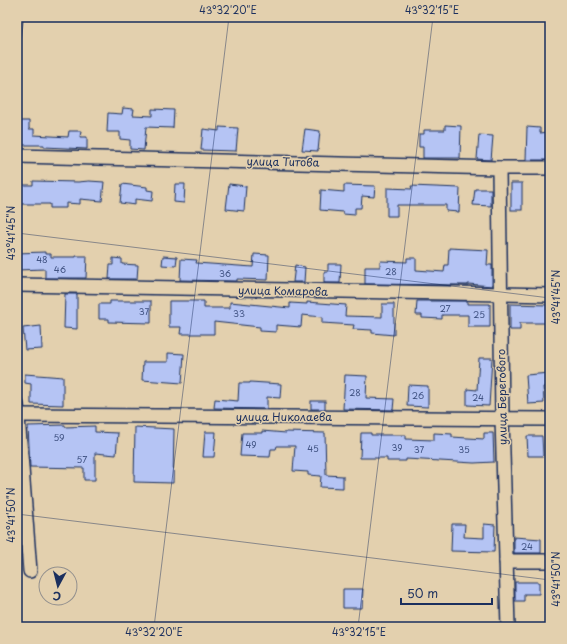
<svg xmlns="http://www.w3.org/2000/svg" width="567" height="644" font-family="'Playpen Sans',sans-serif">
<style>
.building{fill:#b5c4f4;stroke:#1b2f5e}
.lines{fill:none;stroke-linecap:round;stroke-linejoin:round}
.street-casing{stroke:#1b2f5e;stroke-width:16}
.street{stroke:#e3d0ae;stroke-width:13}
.ticks{fill:none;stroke:#1b2f5e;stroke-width:1;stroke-opacity:0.45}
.labels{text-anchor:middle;stroke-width:3;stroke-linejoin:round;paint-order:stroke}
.number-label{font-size:9px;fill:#425484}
.street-label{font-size:11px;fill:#1b2f5e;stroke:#e3d0ae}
.neatline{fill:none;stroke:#1b2f5e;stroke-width:1.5}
.ticks-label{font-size:10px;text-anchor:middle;fill:#1b2f5e}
</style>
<rect width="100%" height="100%" fill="#e3d0ae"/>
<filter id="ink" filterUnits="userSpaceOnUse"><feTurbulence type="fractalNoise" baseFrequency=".025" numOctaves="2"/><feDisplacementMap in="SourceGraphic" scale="8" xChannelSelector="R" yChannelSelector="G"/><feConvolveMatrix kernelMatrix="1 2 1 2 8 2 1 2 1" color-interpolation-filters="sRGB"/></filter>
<g filter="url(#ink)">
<g class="building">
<polygon points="123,108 134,109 133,115 152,116 152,109 174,110 173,128 146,127 144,150 130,149 130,140 120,139 120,132 107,132 108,113 122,114"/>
<polygon points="17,121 29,121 29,129 34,129 34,135 68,137 69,131 81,131 80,137 87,137 87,149 44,147 44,145 17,145"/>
<polygon points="445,125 461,126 460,158 423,158 423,147 419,147 419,134 424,134 424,130 445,130"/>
<polygon points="219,127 238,128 236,151 201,150 203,129 219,131"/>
<polygon points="527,127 540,128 540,133 550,132 550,160 526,160"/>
<polygon points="305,129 320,131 318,151 302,150"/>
<polygon points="479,135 493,136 491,160 477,159"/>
<polygon points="33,181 78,182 89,181 104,182 102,201 80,199 80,204 66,203 66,208 50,208 50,204 17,204 17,185 33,185"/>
<rect x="511" y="183" width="11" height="27"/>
<polygon points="122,184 147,187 147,190 153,191 152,201 135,199 135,205 120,203"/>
<polygon points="175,184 185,184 184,203 174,202"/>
<polygon points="229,184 246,186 244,211 226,209"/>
<polygon points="344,185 375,186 374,197 362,196 361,208 355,208 355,215 343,214 343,212 320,210 321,190 344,192"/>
<polygon points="411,186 460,188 459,212 446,211 446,205 397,205 397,216 387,216 387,188 412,189"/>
<polygon points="475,189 491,189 491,206 473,205"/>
<polygon points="449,248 488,250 487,265 492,265 492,286 468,284 468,285 365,284 365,267 380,267 380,261 407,262 407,258 416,258 416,270 444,272 445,265 448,265"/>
<polygon points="45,252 45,254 51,254 51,257 76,257 76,256 87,256 86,278 45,278 45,269 17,270 17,253"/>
<polygon points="254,254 269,255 268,280 237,279 237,281 180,280 181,259 197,260 196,263 253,267"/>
<polygon points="163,256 177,257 176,266 162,265"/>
<polygon points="113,258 122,259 122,264 138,265 137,279 109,279 110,265 113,265"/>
<polygon points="328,264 341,264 340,283 324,283 324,272 328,272"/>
<polygon points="295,265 305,267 304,282 293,282"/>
<polygon points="65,294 77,294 77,329 64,328"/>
<polygon points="110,301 151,301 151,323 109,322 109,319 99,319 99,304 110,304"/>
<polygon points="169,301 204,301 204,308 230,308 230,302 290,308 290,303 307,304 307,302 346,305 345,316 382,317 382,304 394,304 394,335 372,333 372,330 353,329 354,325 322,323 322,317 302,315 301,327 276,325 276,332 260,331 260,327 214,322 214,334 180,334 181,327 169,327"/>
<polygon points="417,301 467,301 467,304 490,304 490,327 468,327 468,315 442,315 442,319 422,318 422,315 416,315"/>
<polygon points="510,304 548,305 548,323 520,323 520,330 510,330"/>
<polygon points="41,326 42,349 25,350 23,328"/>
<polygon points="168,353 184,354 182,383 142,380 143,362 168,362"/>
<polygon points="479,358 492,358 489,406 467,405 467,389 477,390"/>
<polygon points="550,373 550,386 543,387 544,403 528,404 526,375"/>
<polygon points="25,374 63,377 63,405 31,404 31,384 25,383"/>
<polygon points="345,375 367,376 366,398 394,399 393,410 343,409"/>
<polygon points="250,382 281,384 280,398 267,397 267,409 214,408 215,399 238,401 239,383 250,383"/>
<polygon points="408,385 428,386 428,407 407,406"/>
<rect x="311" y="401" width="14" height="8"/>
<polygon points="65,425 65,427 95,426 95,432 118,433 116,455 95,453 95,480 84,480 84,468 30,467 28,426"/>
<polygon points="135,427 174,429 173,483 134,482"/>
<polygon points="262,431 286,433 286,432 325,433 326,475 343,476 343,488 320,487 321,476 308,475 308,472 293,471 295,446 277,446 276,449 271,449 270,457 240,456 242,433 262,433"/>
<polygon points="205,432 216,432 214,457 203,457"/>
<polygon points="361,433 371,433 371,435 406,435 406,439 434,440 434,433 452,434 452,437 484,439 484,433 493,433 494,462 474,463 406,459 406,461 387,461 387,458 360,458"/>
<polygon points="527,436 542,436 543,456 528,456"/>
<polygon points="452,524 465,524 464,537 484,538 484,524 495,525 494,552 451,551"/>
<polygon points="514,537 541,539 541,553 514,553"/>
<polygon points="515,582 539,582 539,594 524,594 524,601 515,601"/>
<polygon points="343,589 363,589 362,608 343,608"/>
</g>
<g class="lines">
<g class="street-casing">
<g id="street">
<polyline points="17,156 499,168 550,168"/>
<polyline points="499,168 502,418 508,627"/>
<polyline points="17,285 550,295"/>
<polyline points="17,404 30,571"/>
<polyline points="18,415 550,419"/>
<polyline points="506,561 550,561"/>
</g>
</g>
<use href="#street" class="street"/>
</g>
</g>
<path class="ticks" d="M 17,78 L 24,17M 17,233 L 550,298M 17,514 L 550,580M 154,627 L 229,17M 358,627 L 433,17"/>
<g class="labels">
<g class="number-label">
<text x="42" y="263">48</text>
<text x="60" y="273">46</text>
<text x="391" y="275">28</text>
<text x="225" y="277">36</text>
<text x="445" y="312">27</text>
<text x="144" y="315">37</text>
<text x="239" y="317">33</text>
<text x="479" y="318">25</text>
<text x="355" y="396">28</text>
<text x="418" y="399">26</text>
<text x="478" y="401">24</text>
<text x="59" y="441">59</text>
<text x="251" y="448">49</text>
<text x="397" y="451">39</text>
<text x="313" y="452">45</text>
<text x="419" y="453">37</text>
<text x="464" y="453">35</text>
<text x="82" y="463">57</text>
<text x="527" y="550">24</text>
</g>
<g class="street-label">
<text transform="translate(283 162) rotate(1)" y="4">улица Титова</text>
<text transform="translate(283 291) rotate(1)" y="4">улица Комарова</text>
<text transform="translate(502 397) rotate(-91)" y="4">улица Берегового</text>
<text x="284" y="421">улица Николаева</text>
</g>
</g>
<rect width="567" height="644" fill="none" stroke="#e3d0ae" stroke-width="44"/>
<g transform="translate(58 586) rotate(187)"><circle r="19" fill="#e3d0ae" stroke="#93908e"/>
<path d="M0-3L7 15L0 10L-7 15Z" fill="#1b2f5e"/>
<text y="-6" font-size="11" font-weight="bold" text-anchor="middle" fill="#1b2f5e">С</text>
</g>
<path d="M401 598v6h91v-6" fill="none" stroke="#1b2f5e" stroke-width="2"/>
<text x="407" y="598" font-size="12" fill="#1b2f5e" stroke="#e3d0ae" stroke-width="3" paint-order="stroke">50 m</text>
<rect x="22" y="22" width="523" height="600" class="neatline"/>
<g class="ticks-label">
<text x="228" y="14">43°32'20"E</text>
<text x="432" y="14">43°32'15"E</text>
<text transform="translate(11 233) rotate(-90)" y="4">43°41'45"N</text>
<text transform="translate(556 297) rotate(-90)" y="4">43°41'45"N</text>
<text transform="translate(11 515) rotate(-90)" y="4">43°41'50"N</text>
<text transform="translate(556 579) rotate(-90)" y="4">43°41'50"N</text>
<text x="154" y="636">43°32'20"E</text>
<text x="359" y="636">43°32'15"E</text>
</g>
</svg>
